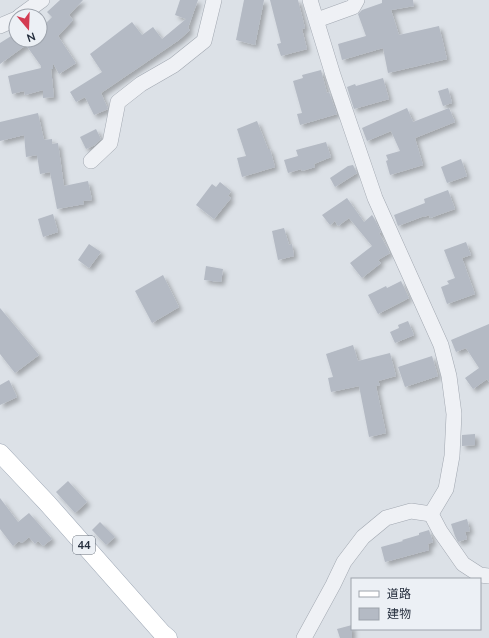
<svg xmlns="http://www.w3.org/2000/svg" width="489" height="638" font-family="'Nunito Sans','Noto Sans JP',sans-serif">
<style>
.building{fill:#b4bac4;filter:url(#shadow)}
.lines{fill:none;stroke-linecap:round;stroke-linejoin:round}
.minor-casing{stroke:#a2a8b1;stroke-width:16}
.major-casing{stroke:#9ba5b3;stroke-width:19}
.minor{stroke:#eff1f5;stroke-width:15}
.major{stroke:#fff;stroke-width:18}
.labels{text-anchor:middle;stroke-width:3;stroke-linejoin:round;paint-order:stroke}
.shield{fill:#ecf0f5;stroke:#616975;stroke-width:1}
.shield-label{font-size:11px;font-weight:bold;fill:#262f3e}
</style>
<defs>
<filter id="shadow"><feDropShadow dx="3.5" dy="3.5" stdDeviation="2" flood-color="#0004"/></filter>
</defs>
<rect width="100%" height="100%" fill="#dce1e7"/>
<g class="building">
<polygon points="60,0 83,0 69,15 73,20 58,36 76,63 59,74 53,63 53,69 51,69 54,97 43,98 43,90 25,95 24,91 12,94 8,76 41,68 41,66 26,45 0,64 0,43 16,33 16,40 40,40 40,29 52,17 47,12"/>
<polygon points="180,0 198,0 188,28 190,30 179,40 101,93 108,109 94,115 85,97 76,102 70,92 102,72 90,54 132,22 142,35 153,27 162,39 186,19 175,15"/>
<polygon points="244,0 264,0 255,45 236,40"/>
<polygon points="270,0 298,0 305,28 302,29 307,49 281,56 277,44 281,43"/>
<polygon points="382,0 413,0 414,6 391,10 399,35 439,26 447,59 388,73 383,48 342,60 338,44 366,36 358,14 362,10 382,3"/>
<polygon points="321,70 327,93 329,92 337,114 300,125 297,114 302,113 293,81 303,78 302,75"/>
<polygon points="383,78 389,99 354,109 347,87 355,84 356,86"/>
<polygon points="448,88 452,103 443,106 438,91"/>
<polygon points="407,108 413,122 449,108 455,122 415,138 423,165 390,175 386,161 388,160 386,155 400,151 391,131 367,141 362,128"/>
<polygon points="38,113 44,140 52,139 52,144 58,143 64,186 88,181 92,200 83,201 84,204 57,209 50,172 40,174 37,155 26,157 24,135 0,141 0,122"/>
<polygon points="257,121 268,149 270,149 275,167 242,177 237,158 246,156 237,129"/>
<polygon points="96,129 101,139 95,145 86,149 80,137"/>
<polygon points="326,142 331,157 314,164 315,167 302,171 301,169 288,173 284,160 298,156 296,150"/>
<polygon points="461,159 467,176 447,183 441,167"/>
<polygon points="353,165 357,173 335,187 330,178 348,166"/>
<polygon points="220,182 231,191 228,196 231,198 214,219 196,205 212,184 216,187"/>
<polygon points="448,190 455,209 430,218 429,215 424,217 424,216 398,226 394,215 425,203 424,199"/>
<polygon points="347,198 364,222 372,215 374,218 381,232 379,233 390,253 378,260 381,263 362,278 350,263 372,246 349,218 338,226 335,221 330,225 322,215"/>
<polygon points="53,214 58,232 43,237 38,219"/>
<polygon points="284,228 289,245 292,244 294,256 278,260 272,231"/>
<polygon points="466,242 471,255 462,258 475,294 447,304 441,287 449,284 447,281 455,278 444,250"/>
<polygon points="89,244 101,252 89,268 78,260"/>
<polygon points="206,266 223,269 221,282 204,280"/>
<polygon points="163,275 179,307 152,323 135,291"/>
<polygon points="401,281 409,298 378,314 368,295 386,286 387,288"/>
<polygon points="0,308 39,355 15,373 0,354"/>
<polygon points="408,321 414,335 395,343 390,332 399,328 398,325"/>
<polygon points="489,324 489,382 487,379 473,389 465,378 479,368 466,348 456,352 451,340"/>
<polygon points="353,345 358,361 390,353 396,376 378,381 380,385 376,386 386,433 369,437 359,386 331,392 328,378 333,377 326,354"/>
<polygon points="432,356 438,376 405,387 398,367"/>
<polygon points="9,380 17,397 0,405 0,385"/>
<polygon points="475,434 475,445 462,446 462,435"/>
<polygon points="68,481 87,502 75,513 56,492"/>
<polygon points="0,498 18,522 29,513 52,539 43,546 38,541 35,544 29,537 22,543 19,541 13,546 0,529"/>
<polygon points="467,519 470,531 465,532 467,539 458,542 455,536 451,524"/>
<polygon points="100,522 115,537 106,545 92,530"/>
<polygon points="429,530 433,542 428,544 429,550 385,562 381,547 403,541 402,540 419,535 419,533"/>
<polygon points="352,625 352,638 340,638 337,629"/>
</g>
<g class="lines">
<g class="minor-casing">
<g id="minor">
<polyline points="310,0 333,75 375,198 441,345 449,376 454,414 452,456 446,489 431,514"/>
<polyline points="20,16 42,0"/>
<polyline points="317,20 353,7 357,0"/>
<polyline points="0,26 16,19"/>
<polyline points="91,161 110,143 118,102 141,84 174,65 204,41 214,0"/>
<polyline points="431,514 440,531 463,564 480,575 489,576"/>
<polyline points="304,638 333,585 344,562 363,537 386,518 411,511 431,514"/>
</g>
</g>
<g class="major-casing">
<polyline id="major" points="0,453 48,504 162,633 168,638"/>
</g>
<use href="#minor" class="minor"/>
<use href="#major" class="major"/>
</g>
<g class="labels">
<rect class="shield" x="73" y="536" width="22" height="18" rx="3"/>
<g class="shield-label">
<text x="84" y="549">44</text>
</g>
</g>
<rect x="351" y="578" width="130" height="52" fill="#ecf0f5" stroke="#9da3ac"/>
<rect x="359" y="591" width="20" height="6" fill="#ffffff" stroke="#9da3ac"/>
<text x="387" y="598" font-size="12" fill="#262f3e">道路</text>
<rect x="359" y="608" width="20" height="12" fill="#b4bac4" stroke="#9da3ac"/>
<text x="387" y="618" font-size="12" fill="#262f3e">建物</text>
<g transform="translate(28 28) rotate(161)"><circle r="19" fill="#ecf0f5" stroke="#9da3ac"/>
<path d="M0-3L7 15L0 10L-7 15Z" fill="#d33b52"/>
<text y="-6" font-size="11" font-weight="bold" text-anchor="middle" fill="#262f3e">N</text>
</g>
</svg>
